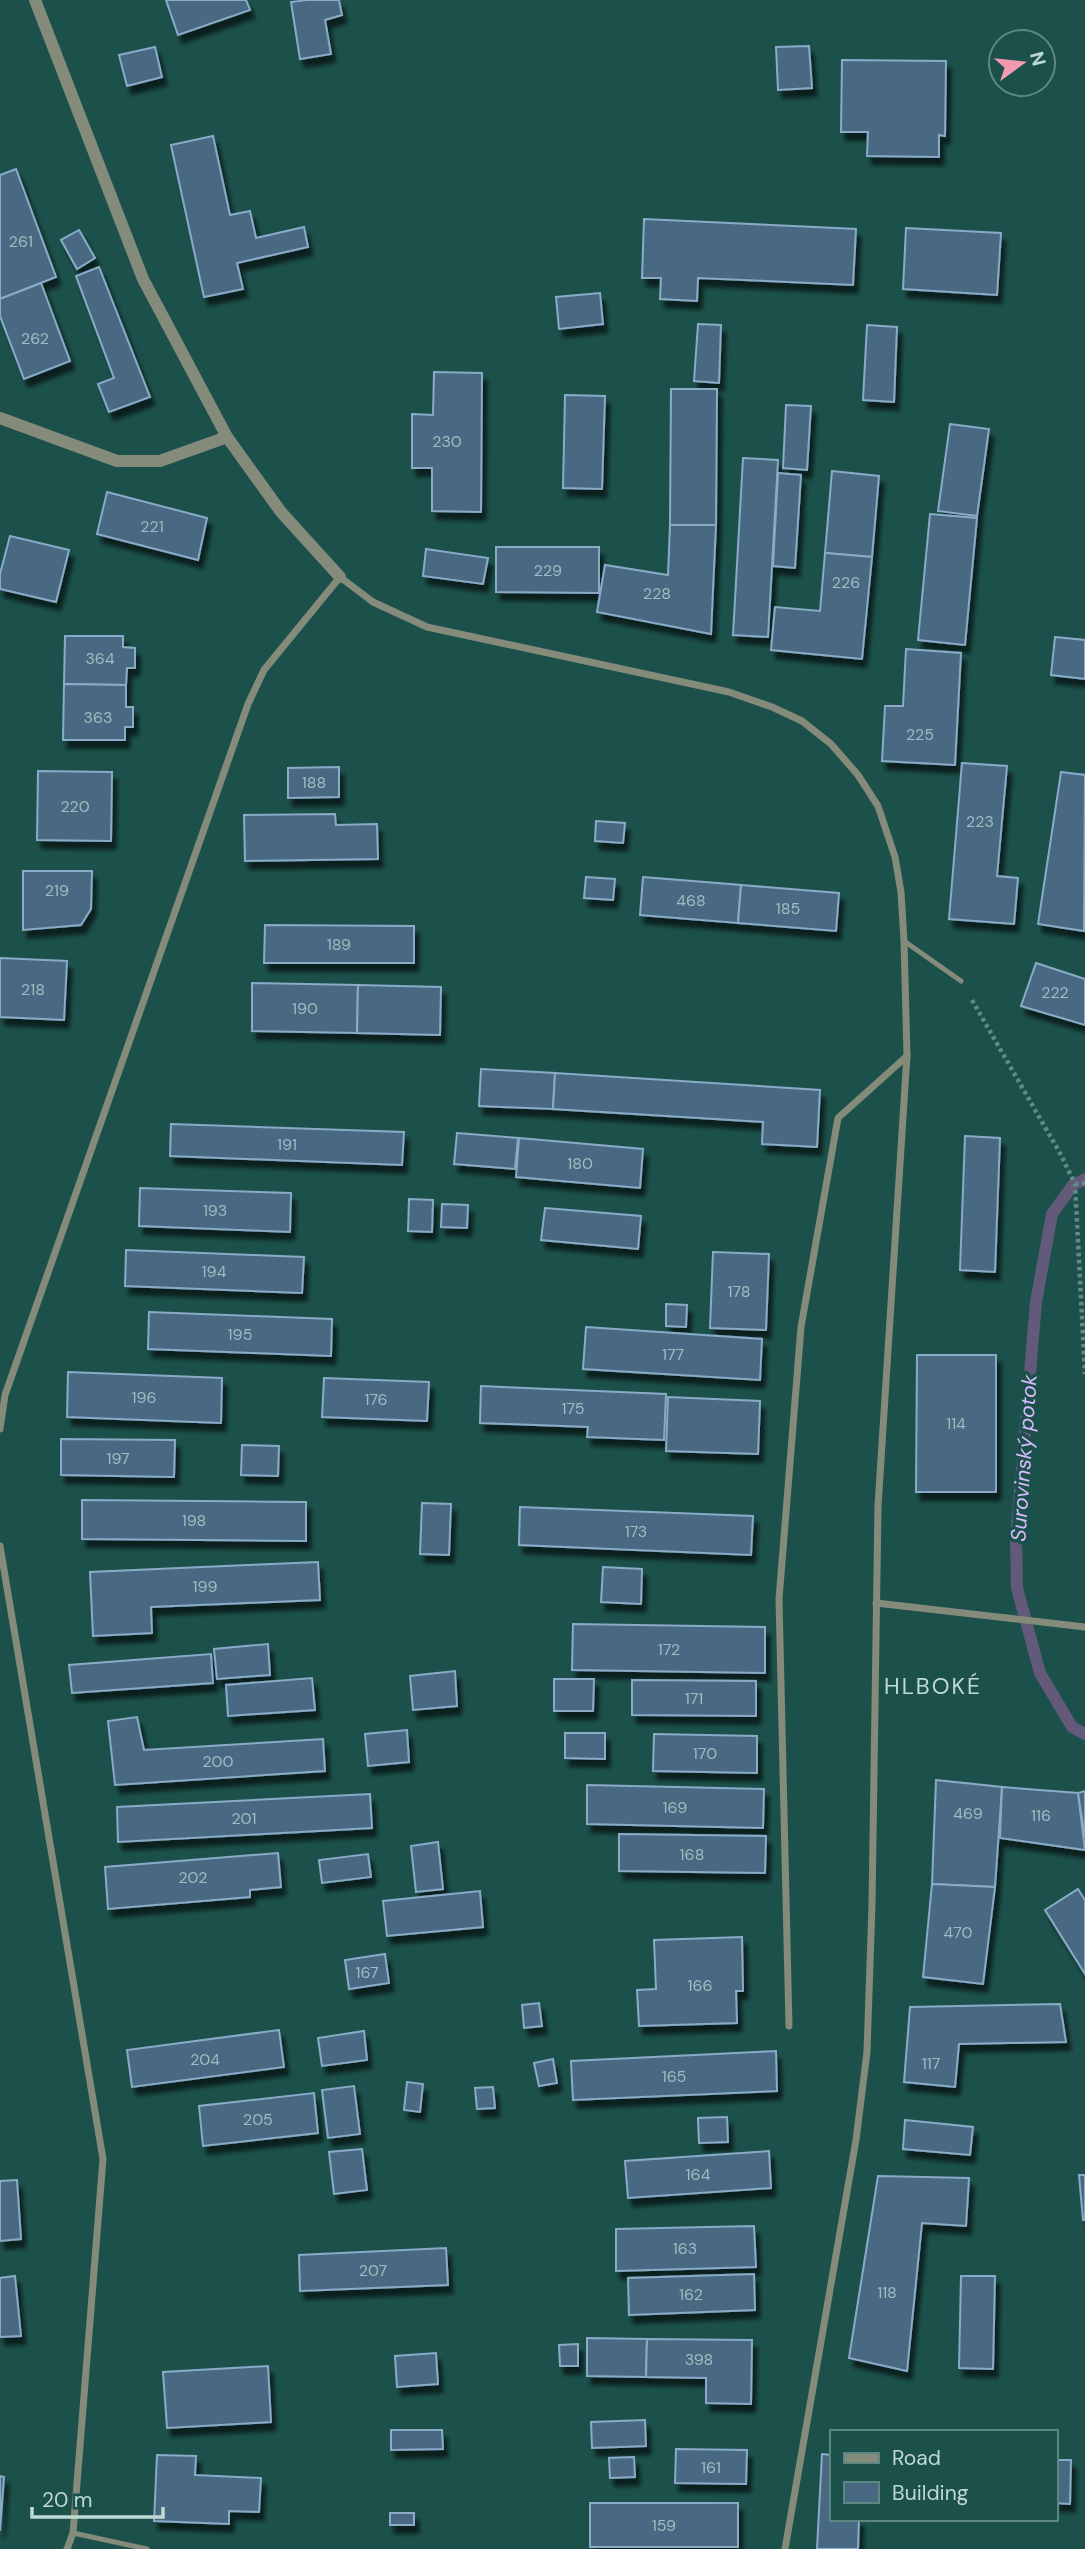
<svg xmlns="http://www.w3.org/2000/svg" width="1085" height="2549" font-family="'DM Sans',sans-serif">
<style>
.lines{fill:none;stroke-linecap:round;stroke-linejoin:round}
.stream{stroke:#63597b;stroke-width:12}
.building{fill:#486882;stroke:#89abc8;stroke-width:2;filter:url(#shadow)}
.path{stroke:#628b86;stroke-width:4.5;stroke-dasharray:3.5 3.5;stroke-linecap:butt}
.service{stroke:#858b7b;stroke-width:5}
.minor{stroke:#858b7b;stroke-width:7}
.tertiary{stroke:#858b7b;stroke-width:12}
.labels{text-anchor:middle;stroke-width:7;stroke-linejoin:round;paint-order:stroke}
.number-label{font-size:16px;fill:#a0bcc0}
.water-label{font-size:21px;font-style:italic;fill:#d8bafd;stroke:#1c514b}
.quarter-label{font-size:23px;letter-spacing:2px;fill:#bed8d4;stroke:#1c514b}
</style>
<defs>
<filter id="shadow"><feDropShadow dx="4.5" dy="8" stdDeviation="2" flood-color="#0009"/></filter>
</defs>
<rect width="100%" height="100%" fill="#1c514b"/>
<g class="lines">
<polyline class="stream" points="1085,1179 1073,1185 1052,1214 1036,1302 1016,1538 1017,1588 1040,1673 1072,1727 1085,1734"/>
</g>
<g class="building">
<polygon points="166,0 246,0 250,10 178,35"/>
<polygon points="307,0 339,0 342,15 325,20 331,54 300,59 291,2"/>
<polygon points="809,46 812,88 778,90 776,47"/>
<polygon points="155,47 162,77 127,86 119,55"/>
<polygon points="842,60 946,61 945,136 939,135 939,157 867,156 868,132 841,132"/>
<polygon points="213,136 230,215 250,211 256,238 304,227 308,247 237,263 243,289 204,297 171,145"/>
<polygon points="16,169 56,277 0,299 0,175"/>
<polygon points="644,219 856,229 853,285 698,278 697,301 660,299 661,278 642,278"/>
<polygon points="906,228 1001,233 997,295 903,289"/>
<polygon points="79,230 95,258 77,269 61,240"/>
<polygon points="99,267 150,397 109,412 98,384 114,378 76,276"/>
<polygon points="41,283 70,361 24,379 0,316 0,299"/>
<polygon points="600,293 603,324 559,329 556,297"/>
<polygon points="698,324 721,325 719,383 694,381"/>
<polygon points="867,325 897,327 894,402 863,400"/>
<polygon points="434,372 482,373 481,512 432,511 432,468 412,468 412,414 433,415"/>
<polygon points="671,389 717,389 716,525 670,525"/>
<polygon points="565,395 605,396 602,489 563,488"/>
<polygon points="786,405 811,406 807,470 783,468"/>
<polygon points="950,424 989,429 977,516 938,511"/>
<polygon points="743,458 778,460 768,637 733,635"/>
<polygon points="832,471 879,476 872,557 825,553"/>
<polygon points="778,473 801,475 795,568 773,566"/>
<polygon points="107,492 207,518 198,560 97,534"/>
<polygon points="930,514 977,518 965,645 918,640"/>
<polygon points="670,525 716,525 711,634 597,612 605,565 668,575"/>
<polygon points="10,536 69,550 56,602 0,589 0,574"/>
<polygon points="496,547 599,547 599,593 496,592"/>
<polygon points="426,549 488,558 483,584 423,576"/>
<polygon points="825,553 872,557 862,659 771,650 775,607 820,611"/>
<polygon points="65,636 123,636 123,647 135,648 135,668 127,668 126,685 64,684"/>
<polygon points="1055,637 1085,640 1085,679 1051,675"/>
<polygon points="906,649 961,653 955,765 882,761 885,706 903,706"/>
<polygon points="64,684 126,685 126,707 133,707 133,727 125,727 125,740 63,740"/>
<polygon points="962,763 1007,766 997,876 1018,878 1014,924 949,919"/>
<polygon points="339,767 339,797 288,798 288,768"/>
<polygon points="38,771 112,772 111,841 37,840"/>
<polygon points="1061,772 1085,775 1084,931 1038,924"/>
<polygon points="335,814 336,825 377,824 378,859 245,861 244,815"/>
<polygon points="596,821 625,823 623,843 595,841"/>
<polygon points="23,871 92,871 91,909 81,925 23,930"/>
<polygon points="586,877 615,879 613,900 584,898"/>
<polygon points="643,877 741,885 738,923 640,915"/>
<polygon points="741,885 839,893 836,931 738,923"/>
<polygon points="265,925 414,926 414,963 264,963"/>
<polygon points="0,958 67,961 64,1020 0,1017"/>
<polygon points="1036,963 1085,979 1085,1025 1021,1006"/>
<polygon points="252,983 358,985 357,1033 252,1031"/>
<polygon points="358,985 441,987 440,1035 357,1033"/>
<polygon points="481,1069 555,1073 553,1109 479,1106"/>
<polygon points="555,1073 820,1090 817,1147 762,1144 763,1122 553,1109"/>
<polygon points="171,1124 404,1132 402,1165 170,1156"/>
<polygon points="457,1133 518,1138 515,1169 454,1164"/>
<polygon points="965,1136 1000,1138 995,1272 960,1270"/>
<polygon points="519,1138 643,1149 640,1188 516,1177"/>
<polygon points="140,1188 291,1193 290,1232 139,1226"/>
<polygon points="409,1199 433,1200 432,1232 408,1231"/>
<polygon points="442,1204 468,1205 467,1228 441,1227"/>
<polygon points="545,1208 641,1216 638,1249 541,1240"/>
<polygon points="126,1250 304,1257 302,1293 125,1286"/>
<polygon points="713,1252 769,1254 766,1330 710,1328"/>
<polygon points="666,1304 687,1305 686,1327 666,1326"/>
<polygon points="149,1312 332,1319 331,1356 148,1349"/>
<polygon points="586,1327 762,1339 760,1380 583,1369"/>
<polygon points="917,1355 996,1355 996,1492 916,1492"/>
<polygon points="68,1372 222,1378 221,1423 67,1417"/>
<polygon points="324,1378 429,1382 427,1421 322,1417"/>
<polygon points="481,1386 666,1394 664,1440 587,1437 588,1427 480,1423"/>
<polygon points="668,1397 760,1401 758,1454 666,1451"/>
<polygon points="61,1439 175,1440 174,1477 61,1475"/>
<polygon points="242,1445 279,1446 278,1476 241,1475"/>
<polygon points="82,1500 306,1502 306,1541 82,1539"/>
<polygon points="422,1503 451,1504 449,1555 420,1554"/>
<polygon points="520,1507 753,1516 751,1555 519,1545"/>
<polygon points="318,1562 320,1600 151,1607 152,1633 93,1636 90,1572"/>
<polygon points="603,1567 642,1569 641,1604 601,1602"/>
<polygon points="573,1624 765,1627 765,1673 572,1670"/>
<polygon points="268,1644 270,1675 217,1679 214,1649"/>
<polygon points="211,1654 213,1683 72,1693 69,1665"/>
<polygon points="455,1671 457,1706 413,1710 410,1676"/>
<polygon points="312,1678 315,1710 228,1716 226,1685"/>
<polygon points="554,1679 594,1679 593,1711 554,1711"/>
<polygon points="632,1680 756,1681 756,1716 632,1715"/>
<polygon points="137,1717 144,1750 323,1739 325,1771 115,1785 108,1721"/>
<polygon points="407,1730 409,1762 368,1766 365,1734"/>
<polygon points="565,1733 605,1733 605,1759 565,1758"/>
<polygon points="654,1734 757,1736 757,1773 653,1771"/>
<polygon points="936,1780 1002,1787 995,1887 932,1884"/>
<polygon points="587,1785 764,1789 763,1828 587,1824"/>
<polygon points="1002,1787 1078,1793 1085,1850 1000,1838"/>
<polygon points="1085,1791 1085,1838 1078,1793"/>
<polygon points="370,1794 372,1828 118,1842 117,1807"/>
<polygon points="619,1834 766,1836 765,1873 619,1871"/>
<polygon points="438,1842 443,1889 416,1892 411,1846"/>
<polygon points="278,1853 281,1887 250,1890 250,1897 108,1909 105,1867"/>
<polygon points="368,1854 371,1877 322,1883 319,1860"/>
<polygon points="932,1884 995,1887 983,1984 923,1977"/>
<polygon points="1078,1889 1085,1900 1085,1974 1045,1910"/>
<polygon points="480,1891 483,1927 387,1936 383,1901"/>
<polygon points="742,1937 743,1991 736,1991 737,2023 639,2026 637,1990 656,1989 654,1940"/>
<polygon points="385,1954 389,1983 349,1989 345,1960"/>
<polygon points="539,2003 542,2026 524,2028 522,2005"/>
<polygon points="1060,2004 1066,2042 959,2044 955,2087 904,2082 910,2007"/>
<polygon points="279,2030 284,2067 132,2087 127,2050"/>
<polygon points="364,2031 367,2060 322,2066 318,2038"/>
<polygon points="776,2051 777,2091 573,2100 571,2061"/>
<polygon points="553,2059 557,2083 539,2086 534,2063"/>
<polygon points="407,2082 423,2084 420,2112 404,2110"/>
<polygon points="354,2086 360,2134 328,2138 322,2090"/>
<polygon points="493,2087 495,2108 477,2109 475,2088"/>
<polygon points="314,2093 318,2133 203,2146 199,2106"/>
<polygon points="727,2117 728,2142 699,2143 698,2118"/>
<polygon points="905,2120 973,2127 970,2155 903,2149"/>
<polygon points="362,2149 367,2190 334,2194 329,2152"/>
<polygon points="769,2151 771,2188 628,2198 625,2161"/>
<polygon points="1079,2175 1085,2175 1085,2220 1083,2220"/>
<polygon points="878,2176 969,2178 966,2226 922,2223 907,2371 849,2358"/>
<polygon points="17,2180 21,2239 0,2241 0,2181"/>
<polygon points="754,2226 756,2267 616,2271 616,2229"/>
<polygon points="446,2248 448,2285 300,2291 299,2255"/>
<polygon points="754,2274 755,2310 629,2315 628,2278"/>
<polygon points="15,2276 21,2336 0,2337 0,2278"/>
<polygon points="961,2276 995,2276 993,2369 959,2368"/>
<polygon points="587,2338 647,2339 646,2377 587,2376"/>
<polygon points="647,2339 752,2340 751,2404 706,2403 706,2378 646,2377"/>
<polygon points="578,2344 578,2366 560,2366 559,2345"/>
<polygon points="436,2353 438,2384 397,2387 395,2356"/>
<polygon points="268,2366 271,2422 167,2428 163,2372"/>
<polygon points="645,2420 646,2446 592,2448 591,2422"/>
<polygon points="391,2430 442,2430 443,2449 391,2450"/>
<polygon points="676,2449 747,2450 746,2484 675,2483"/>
<polygon points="822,2454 831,2455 831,2519 859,2519 858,2549 817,2549"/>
<polygon points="157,2455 196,2456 195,2475 261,2478 259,2512 229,2511 229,2524 154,2521"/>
<polygon points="634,2457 635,2477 610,2478 609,2458"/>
<polygon points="1055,2460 1071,2460 1070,2504 1055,2503"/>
<polygon points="0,2476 4,2477 0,2531"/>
<rect x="590" y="2503" width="148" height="44"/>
<rect x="390" y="2513" width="24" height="12"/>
</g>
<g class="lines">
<g class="path">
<polyline points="972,1000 1061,1155 1075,1184 1085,1374"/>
<polyline points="1075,1184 1085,1183"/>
</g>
<g class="service">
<polyline points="904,941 961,981"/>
<polyline points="73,2533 147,2549"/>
</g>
<g class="minor">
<polyline points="0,1429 5,1395 248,704 264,670 340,577 373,602 427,627 729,692 772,707 802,721 831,744 858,775 878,806 895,857 901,892 904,941 907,1055 878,1506 872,1905 867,2052 856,2140 785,2549"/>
<polyline points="0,1546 103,2159 73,2533 67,2549"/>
<polyline points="876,1603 1085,1627"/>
<polyline points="789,2026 779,1599 801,1327 838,1118 907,1056"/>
</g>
<g class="tertiary">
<polyline points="35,0 143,279 227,437 281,512 340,577"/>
<polyline points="0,418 117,461 160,461 227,437"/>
</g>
</g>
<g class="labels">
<g class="number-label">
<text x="21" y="247">261</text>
<text x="35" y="344">262</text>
<text x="447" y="447">230</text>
<text x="152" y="532">221</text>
<text x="548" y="576">229</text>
<text x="846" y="588">226</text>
<text x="657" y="599">228</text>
<text x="100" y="664">364</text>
<text x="98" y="723">363</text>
<text x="920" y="740">225</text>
<text x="314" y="788">188</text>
<text x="75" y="812">220</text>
<text x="980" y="827">223</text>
<text x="57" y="896">219</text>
<text x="691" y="906">468</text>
<text x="788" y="914">185</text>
<text x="339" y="950">189</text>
<text x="33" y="995">218</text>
<text x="1055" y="998">222</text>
<text x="305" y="1014">190</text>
<text x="287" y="1150">191</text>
<text x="580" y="1169">180</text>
<text x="215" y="1216">193</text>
<text x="214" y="1277">194</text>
<text x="739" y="1297">178</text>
<text x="240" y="1340">195</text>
<text x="673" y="1360">177</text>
<text x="144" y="1403">196</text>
<text x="376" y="1405">176</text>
<text x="573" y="1414">175</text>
<text x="956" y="1429">114</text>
<text x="118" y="1464">197</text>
<text x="194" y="1526">198</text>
<text x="636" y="1537">173</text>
<text x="205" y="1592">199</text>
<text x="669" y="1655">172</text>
<text x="694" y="1704">171</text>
<text x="705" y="1759">170</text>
<text x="218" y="1767">200</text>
<text x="675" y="1813">169</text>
<text x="968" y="1819">469</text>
<text x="1041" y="1821">116</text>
<text x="244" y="1824">201</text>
<text x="692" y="1860">168</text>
<text x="193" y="1883">202</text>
<text x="958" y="1938">470</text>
<text x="367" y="1978">167</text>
<text x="700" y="1991">166</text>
<text x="205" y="2065">204</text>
<text x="931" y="2069">117</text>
<text x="674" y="2082">165</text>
<text x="258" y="2125">205</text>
<text x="698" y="2180">164</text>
<text x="685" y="2254">163</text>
<text x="373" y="2276">207</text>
<text x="887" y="2298">118</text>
<text x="691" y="2300">162</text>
<text x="699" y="2365">398</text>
<text x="711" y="2473">161</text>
<text x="664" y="2531">159</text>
</g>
<g class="water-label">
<text transform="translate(1024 1458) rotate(-86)" y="7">Surovinský potok</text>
</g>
<g class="quarter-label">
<text x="933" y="1694">HLBOKÉ</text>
</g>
</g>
<rect x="830" y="2430" width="228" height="91" fill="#1c514b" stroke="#5d8782" stroke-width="2"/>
<rect x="844" y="2453" width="35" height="10" fill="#858b7b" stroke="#5d8782" stroke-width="2"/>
<text x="892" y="2465" font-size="21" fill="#bed8d4">Road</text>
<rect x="844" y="2482" width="35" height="21" fill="#486882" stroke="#5d8782" stroke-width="2"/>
<text x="892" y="2500" font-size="21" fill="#bed8d4">Building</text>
<g transform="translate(1022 63) rotate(75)"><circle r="33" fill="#1c514b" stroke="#5d8782" stroke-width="2"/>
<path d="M0-5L12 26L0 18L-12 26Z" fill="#f29aaf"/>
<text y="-10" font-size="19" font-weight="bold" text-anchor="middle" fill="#bed8d4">N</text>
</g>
<path d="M32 2507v10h131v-10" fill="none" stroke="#bed8d4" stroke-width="3.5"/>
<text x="42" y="2507" font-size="21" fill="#bed8d4" stroke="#1c514b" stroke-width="5" paint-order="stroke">20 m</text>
</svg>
